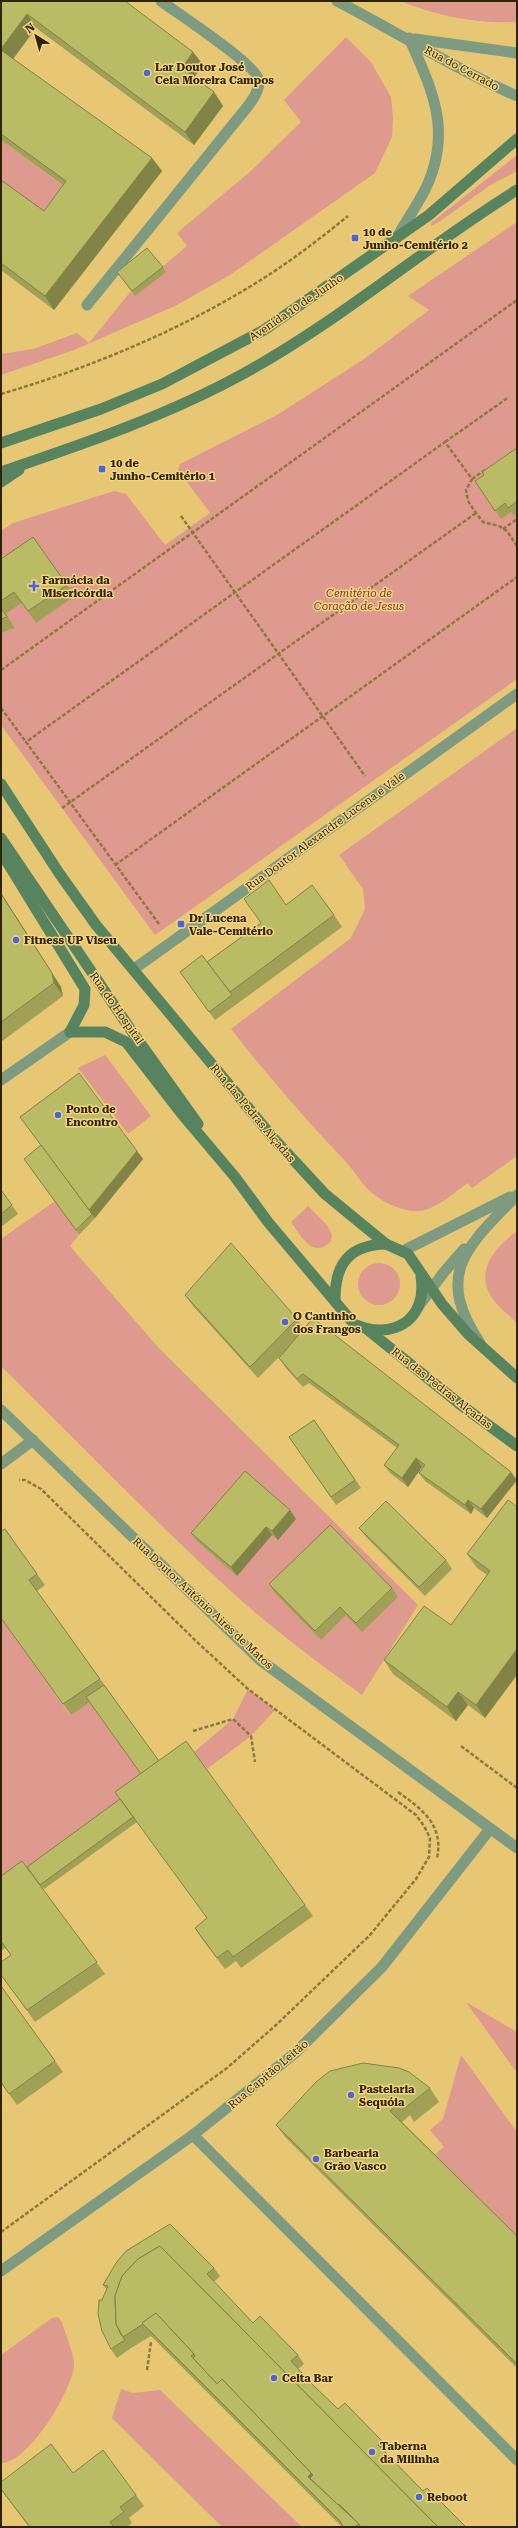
<svg xmlns="http://www.w3.org/2000/svg" width="518" height="2528" font-family="'Roboto Serif',serif">
<style>
.green{fill:#de9a8f}
.lines{fill:none;stroke-linecap:round;stroke-linejoin:round}
.path{stroke:#8e783c;stroke-width:2.5;stroke-dasharray:4 2;stroke-linecap:butt}
.service{stroke:#7e9b82;stroke-width:11}
.minor{stroke:#7e9b82;stroke-width:11}
.tertiary{stroke:#7e9b82;stroke-width:11}
.secondary{stroke:#57835e;stroke-width:11}
.wall{fill:#a0a157}
.shaded-wall{fill:#828347}
.building{fill:#babb65;stroke:#828347}
.poi-dot{fill:#4a66da;stroke:#f4d481;stroke-width:1.5}
.labels{text-anchor:middle;stroke-width:3;stroke-linejoin:round;paint-order:stroke}
.poi-label{font-size:11px;font-weight:bold;fill:#2f2300;stroke:#f4d481;text-anchor:start}
.street-label{font-size:11px;fill:#2f2300;stroke:#f4d481}
.park-label{font-size:11px;font-style:italic;fill:#8a372d;stroke:#f4d481}
</style>
<rect width="100%" height="100%" fill="#e7c774"/>
<g class="green">
<path d="M 400,1 L 517,1 L 517,22 C 476,24 437,16 400,1 Z"/>
<polygon points="346,37 371,62 391,97 393,118 392,137 375,173 230,275 175,306 74,350 1,375 1,354 33,349 77,333 89,343 131,291 135,296 162,267 187,246 177,233 252,170 301,122 284,100"/>
<polygon points="1,140 75,194 53,224 1,186"/>
<polygon points="517,155 517,171 489,186 439,222 431,226 431,223"/>
<polygon points="517,222 517,679 155,935 1,725 1,633 15,628 5,615 22,603 15,557 10,553 1,557 1,531 13,523 114,491 126,494 165,545 210,513 178,470 180,464 277,415 364,359 429,310 408,296"/>
<path d="M 517,728 L 517,1156 L 472,1188 L 468,1183 C 453,1193 432,1214 412,1211 C 400,1209 386,1204 376,1196 C 363,1187 356,1173 346,1162 C 305,1119 267,1075 231,1029 L 351,938 L 365,909 L 363,889 L 339,855 Z"/>
<polygon points="105,1055 151,1116 128,1134 78,1068"/>
<path d="M 55,1201 L 79,1235 L 70,1246 L 158,1347 L 418,1605 L 362,1695 C 319,1663 275,1631 234,1594 C 154,1521 78,1442 1,1366 L 1,1239 Z"/>
<path d="M 308,1206 L 327,1225 L 332,1235 L 331,1241 C 313,1260 301,1236 291,1222 Z"/>
<path d="M 517,1231 L 517,1323 C 509,1315 498,1307 492,1298 C 474,1271 495,1247 517,1231 Z"/>
<circle cx="379" cy="1284" r="21"/>
<polygon points="1,1618 70,1715 89,1701 149,1785 1,1893"/>
<polygon points="248,1689 275,1710 251,1736 207,1769 194,1752 233,1719"/>
<polygon points="466,2002 517,2032 517,2073"/>
<polygon points="461,2055 517,2132 517,2240 432,2157 444,2147 430,2130 443,2119"/>
<path d="M 58,2317 L 62,2322 C 65,2333 75,2356 74,2366 C 71,2392 29,2462 2,2463 L 1,2355 L 52,2318 Z"/>
<polygon points="121,2389 133,2393 160,2390 302,2527 222,2527 112,2418"/>
</g>
<g class="lines">
<g class="path">
<path d="M 1,394 C 93,367 186,328 267,276 C 295,258 322,237 348,216"/>
<polyline points="445,442 509,397"/>
<polyline points="472,479 485,470"/>
<polyline points="181,516 365,776"/>
<polyline points="503,529 517,519"/>
<polyline points="1,670 517,300"/>
<polyline points="1,708 26,742"/>
<polyline points="62,808 476,513"/>
<polyline points="115,865 517,577"/>
<polyline points="159,924 26,742 445,442 472,479 466,490 468,501 476,513 483,522 499,526 507,531 517,546"/>
<polyline points="193,1731 233,1719 251,1736 255,1762"/>
<polyline points="461,1746 517,1788"/>
<path d="M 398,1792 C 422,1809 444,1825 437,1858"/>
<polyline points="1,2232 227,2068 275,2026 370,1935 416,1879 429,1857 430,1838 424,1826 416,1815 248,1689 197,1642 41,1489 25,1480 19,1480"/>
<polyline points="147,2370 151,2342"/>
</g>
<path class="service" d="M 87,305 L 248,106 C 253,99 259,91 259,81 C 259,66 177,13 161,1"/>
<g class="minor">
<polyline points="134,969 517,694"/>
<polyline points="1,1080 70,1032"/>
<polyline points="1,1410 260,1660 517,1848"/>
<polyline points="1,1464 33,1440"/>
<polyline points="193,2135 517,2460"/>
<polyline points="1,2271 193,2135 295,2053 382,1967 490,1829"/>
</g>
<g class="tertiary">
<path d="M 337,1 C 397,32 455,69 517,96"/>
<polyline points="415,39 517,53"/>
<path d="M 396,239 C 406,220 421,201 429,181 C 451,127 431,87 409,38"/>
<polyline points="403,1251 510,1197"/>
<polyline points="418,1307 444,1272 464,1249"/>
<path d="M 480,1343 C 433,1273 468,1246 517,1195"/>
</g>
<g class="secondary">
<polyline points="1,443 101,409 162,384 264,330 429,215 517,139"/>
<path d="M 1,472 C 83,444 166,416 241,375 C 339,322 423,248 517,190"/>
<polyline points="1,482 19,470"/>
<polyline points="1,784 59,873 96,925 275,1140 325,1194 386,1244 408,1254 442,1304 468,1334 517,1378"/>
<polyline points="1,838 133,1033 198,1124"/>
<polyline points="1,852 85,989 84,1005 70,1032"/>
<path d="M 70,1032 L 105,1032 L 126,1042 L 181,1113 L 235,1177 L 268,1222 L 354,1324 C 391,1341 428,1321 421,1277"/>
<path d="M 335,1299 C 335,1263 350,1245 386,1244"/>
<polyline points="368,1330 461,1405 517,1446"/>
</g>
</g>
<g class="wall">
<polygon points="1,1 193,52 203,65 194,77 214,92 223,106 194,145 36,28 13,59 152,158 162,171 54,310 1,270 1,180 44,211 63,185 1,140"/>
<polygon points="163,267 166,272 135,296 117,272"/>
<polygon points="517,448 517,514 514,516 511,512 501,519 475,481 484,475"/>
<polygon points="33,537 75,596 36,623 22,603 6,614 15,628 1,633 1,559"/>
<polygon points="1,893 61,987 63,996 1,1042"/>
<polygon points="286,905 334,915 342,927 215,1020 180,972 207,962"/>
<polygon points="137,1151 143,1159 95,1218 79,1235 24,1159"/>
<polygon points="1,1190 18,1214 1,1227"/>
<polygon points="185,1295 297,1319 304,1328 517,1480 487,1518 474,1508 471,1514 425,1481 419,1473 423,1467 422,1467 408,1487 390,1473 384,1465 397,1448 309,1383 303,1387 285,1367 279,1358 287,1349 258,1378 193,1306"/>
<polygon points="314,1420 361,1488 336,1505 289,1437"/>
<polygon points="508,1500 485,1718 468,1705 456,1721 393,1674 384,1660 451,1625 487,1575 477,1568 467,1554"/>
<polygon points="296,1519 278,1540 272,1535 237,1576 197,1541 191,1533"/>
<polygon points="359,1528 446,1560 452,1569 425,1596 365,1536"/>
<polygon points="5,1529 45,1585 37,1591 159,1761 305,1905 313,1916 241,1968 236,1961 225,1969 202,1939 195,1928 207,1918 135,1819 137,1822 44,1889 36,1879 105,1974 35,2022 1,1975 1,1962 11,1955 5,1948 1,1951 1,1876 27,1867 120,1799 141,1774 90,1702 71,1715 1,1618"/>
<polygon points="269,1584 392,1588 398,1597 362,1632 346,1615 321,1640 275,1593"/>
<polygon points="1,1986 63,2072 17,2105 1,2083"/>
<polygon points="430,2088 439,2102 414,2122 410,2115 402,2122 517,2236 517,2368 286,2138 276,2125"/>
<polygon points="214,2268 220,2276 214,2282 253,2323 298,2355 304,2364 298,2369 313,2385 338,2409 388,2449 385,2452 423,2491 466,2527 342,2527 151,2336 131,2348 127,2343 131,2348 117,2358 111,2349 102,2300 107,2290 103,2285"/>
<polygon points="73,2473 136,2495 144,2506 129,2518 132,2523 127,2527 29,2527 1,2490"/>
</g>
<g class="shaded-wall">
<polygon points="27,14 36,28 10,63 1,49"/>
<polygon points="193,52 203,65 191,82 182,68"/>
<polygon points="214,92 223,106 194,145 185,132"/>
<polygon points="152,158 162,171 54,310 45,296"/>
<polygon points="1,893 61,987 63,996 54,983 1,894"/>
<polygon points="137,1151 143,1159 95,1218 89,1210"/>
<polygon points="416,1458 422,1467 408,1487 402,1478"/>
<polygon points="511,1472 517,1480 487,1518 481,1509"/>
<polygon points="468,1500 474,1508 471,1514 465,1505"/>
<polygon points="290,1510 296,1519 278,1540 272,1531"/>
<polygon points="266,1527 272,1535 237,1576 231,1567"/>
<polygon points="517,1649 517,1675 485,1718 476,1705"/>
<polygon points="458,1692 468,1705 456,1721 447,1707"/>
<polygon points="382,2441 388,2449 384,2454 378,2445"/>
<polygon points="311,2473 321,2486 308,2477"/>
</g>
<g class="building">
<polygon points="1,1 125,1 193,52 182,68 214,92 185,132 27,14 1,49"/>
<polygon points="1,50 152,158 45,296 1,263 1,180 44,211 66,181 1,134"/>
<polygon points="147,248 163,267 132,291 117,272"/>
<polygon points="517,448 517,501 508,508 505,503 495,511 475,481 484,475 482,472"/>
<polygon points="33,537 67,585 28,611 14,592 1,601 1,559"/>
<polygon points="1,608 7,617 1,619"/>
<polygon points="269,880 286,905 312,885 334,915 230,992 207,962 261,923 244,899"/>
<polygon points="1,894 52,973 54,983 1,1022"/>
<polygon points="202,955 232,995 209,1012 180,972"/>
<polygon points="79,1073 137,1151 89,1210 20,1117"/>
<polygon points="41,1145 92,1214 76,1230 24,1159"/>
<polygon points="1,1190 12,1205 1,1214"/>
<polygon points="231,1243 297,1319 250,1367 185,1295"/>
<polygon points="313,1318 511,1472 481,1509 468,1500 465,1505 419,1473 425,1465 416,1458 402,1478 384,1465 399,1445 303,1374 297,1379 279,1358"/>
<polygon points="314,1420 355,1480 331,1497 289,1437"/>
<polygon points="245,1471 290,1510 272,1531 266,1527 231,1567 191,1533"/>
<polygon points="508,1500 517,1507 517,1649 476,1705 458,1692 447,1707 384,1660 424,1606 451,1625 490,1571 467,1554"/>
<polygon points="386,1501 446,1560 419,1587 359,1528"/>
<polygon points="330,1525 392,1588 356,1623 340,1607 315,1631 269,1584"/>
<polygon points="5,1529 37,1574 29,1580 100,1679 63,1704 1,1618 1,1531"/>
<polygon points="104,1685 159,1761 141,1774 86,1697"/>
<polygon points="186,1741 305,1905 233,1957 228,1950 217,1958 195,1928 207,1918 115,1792"/>
<polygon points="120,1799 133,1817 40,1885 27,1867"/>
<polygon points="22,1861 97,1962 27,2010 1,1975 1,1962 11,1955 1,1941 1,1876"/>
<polygon points="1,1986 55,2061 9,2094 1,2082"/>
<polygon points="363,2063 399,2068 409,2072 430,2088 405,2108 400,2102 390,2111 517,2236 517,2364 276,2125 316,2082 330,2071"/>
<polygon points="170,2224 214,2268 207,2274 253,2323 260,2316 298,2355 291,2361 313,2385 338,2409 345,2403 382,2441 378,2445 423,2491 427,2488 466,2527 438,2527 160,2246 138,2259 122,2276 115,2296 116,2324 119,2330 120,2333 125,2340 111,2349 102,2331 98,2314 99,2300 102,2300 108,2286 103,2285 116,2263 126,2251"/>
<polygon points="160,2246 438,2527 359,2527 360,2526 359,2524 339,2504 338,2505 310,2478 313,2475 311,2473 222,2379 217,2384 193,2358 195,2356 194,2354 156,2313 142,2323 143,2324 123,2337 116,2324 115,2296 122,2276 138,2259"/>
<polygon points="156,2313 194,2354 191,2356 217,2384 222,2379 311,2473 308,2477 359,2524 355,2527 343,2527 340,2521 142,2323"/>
<polygon points="51,2444 73,2473 103,2450 136,2495 120,2507 124,2512 110,2522 114,2527 30,2527 1,2489 1,2482"/>
</g>
<g class="poi-dot">
<circle cx="147" cy="73" r="4"/>
<rect x="351" y="234" width="8" height="8" rx="2"/>
<rect x="98" y="465" width="8" height="8" rx="2"/>
<path d="M32 580h4v4h4v4h-4v4h-4v-4h-4v-4h4z"/>
<rect x="177" y="920" width="8" height="8" rx="2"/>
<circle cx="16" cy="940" r="4"/>
<circle cx="58" cy="1115" r="4"/>
<circle cx="285" cy="1322" r="4"/>
<circle cx="351" cy="2095" r="4"/>
<circle cx="316" cy="2159" r="4"/>
<circle cx="274" cy="2378" r="4"/>
<circle cx="372" cy="2452" r="4"/>
<circle cx="419" cy="2497" r="4"/>
</g>
<g class="labels">
<g class="poi-label">
<text x="155" y="71">Lar Doutor José<tspan x="155" dy="13">Ceia Moreira Campos</tspan></text>
<text x="363" y="236">10 de<tspan x="363" dy="13">Junho-Cemitério 2</tspan></text>
<text x="110" y="467">10 de<tspan x="110" dy="13">Junho-Cemitério 1</tspan></text>
<text x="42" y="584">Farmácia da<tspan x="42" dy="13">Misericórdia</tspan></text>
<text x="189" y="922">Dr Lucena<tspan x="189" dy="13">Vale-Cemitério</tspan></text>
<text x="24" y="944">Fitness UP Viseu</text>
<text x="66" y="1113">Ponto de<tspan x="66" dy="13">Encontro</tspan></text>
<text x="293" y="1320">O Cantinho<tspan x="293" dy="13">dos Frangos</tspan></text>
<text x="359" y="2093">Pastelaria<tspan x="359" dy="13">Sequóia</tspan></text>
<text x="324" y="2157">Barbearia<tspan x="324" dy="13">Grão Vasco</tspan></text>
<text x="282" y="2382">Celta Bar</text>
<text x="380" y="2450">Taberna<tspan x="380" dy="13">da Milinha</tspan></text>
<text x="427" y="2501">Reboot</text>
</g>
<g class="street-label">
<text transform="translate(462 68) rotate(28)" y="4">Rua do Cerrado</text>
<text transform="translate(296 307) rotate(-34)" y="4">Avenida 10 de Junho</text>
<text transform="translate(325 831) rotate(-36)" y="4">Rua Doutor Alexandre Lucena e Vale</text>
<text transform="translate(117 1008) rotate(55)" y="4">Rua do Hospital</text>
<text transform="translate(253 1113) rotate(50)" y="4">Rua das Pedras Alçadas</text>
<text transform="translate(442 1388) rotate(38)" y="4">Rua das Pedras Alçadas</text>
<text transform="translate(203 1603) rotate(43)" y="4">Rua Doutor António Aires de Matos</text>
<text transform="translate(268 2074) rotate(-40)" y="4">Rua Capitão Leitão</text>
</g>
<g class="park-label">
<text x="359" y="597">Cemitério de<tspan x="359" dy="13">Coração de Jesus</tspan></text>
</g>
</g>
<rect width="518" height="2528" fill="none" stroke="#2f2300" stroke-width="4"/>
<g transform="translate(36 36) rotate(323)" stroke="#f4d481" stroke-width="3" paint-order="stroke">
<path d="M0-3L7 15L0 10L-7 15Z" fill="#2f2300"/>
<text y="-6" font-size="11" font-weight="bold" text-anchor="middle" fill="#2f2300">N</text>
</g>
</svg>
